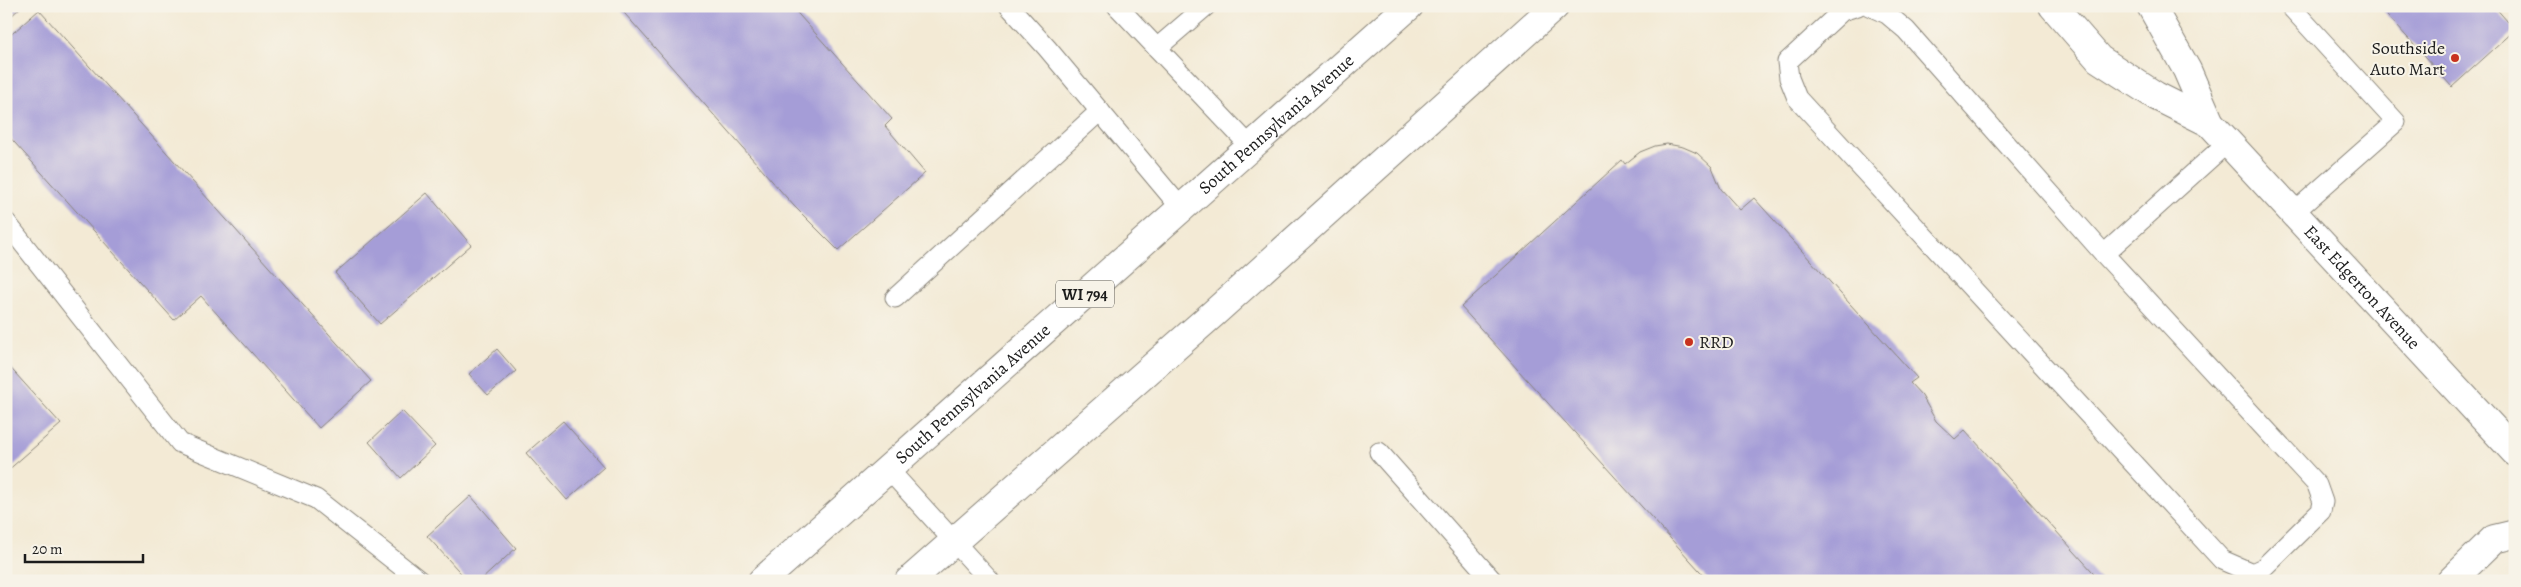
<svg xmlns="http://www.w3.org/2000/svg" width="2521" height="587" font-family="Alegreya,serif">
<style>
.building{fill:#a59dd7}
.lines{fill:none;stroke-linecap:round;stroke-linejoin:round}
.service-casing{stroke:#888378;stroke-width:21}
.minor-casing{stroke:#888378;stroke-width:30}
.primary-casing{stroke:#888378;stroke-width:30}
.service{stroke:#fff;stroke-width:19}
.minor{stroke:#fff;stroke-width:28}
.primary{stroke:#fff;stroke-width:28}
.poi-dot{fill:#c8321e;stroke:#f7f3e8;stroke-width:2}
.labels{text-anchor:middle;stroke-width:4;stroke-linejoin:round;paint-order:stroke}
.shield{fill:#f7f3e8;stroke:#5e5c59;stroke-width:1}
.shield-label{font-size:16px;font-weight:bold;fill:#1c1c1c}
.poi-label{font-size:18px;fill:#1c1c1c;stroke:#f7f3e8;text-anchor:end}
.street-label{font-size:18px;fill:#1c1c1c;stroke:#f7f3e8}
</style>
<rect width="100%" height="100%" fill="#f7f3e8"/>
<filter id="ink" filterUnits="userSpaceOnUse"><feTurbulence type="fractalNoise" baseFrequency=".02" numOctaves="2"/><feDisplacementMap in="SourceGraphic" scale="10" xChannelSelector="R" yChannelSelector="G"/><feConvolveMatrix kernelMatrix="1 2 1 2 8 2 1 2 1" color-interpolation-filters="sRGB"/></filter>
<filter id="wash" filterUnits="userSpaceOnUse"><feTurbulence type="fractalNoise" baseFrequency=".0096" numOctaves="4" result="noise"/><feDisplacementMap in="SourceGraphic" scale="20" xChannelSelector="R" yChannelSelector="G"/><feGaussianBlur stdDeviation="1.12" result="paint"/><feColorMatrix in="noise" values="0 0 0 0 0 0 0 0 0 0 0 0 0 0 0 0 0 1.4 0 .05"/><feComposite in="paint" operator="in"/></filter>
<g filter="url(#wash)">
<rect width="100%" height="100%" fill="#f3ead5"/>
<g id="blocks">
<g class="building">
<polygon points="6,6 22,6 6,21"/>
<polygon points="618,6 791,6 892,119 885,126 925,173 838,250 794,206"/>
<polygon points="2379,6 2494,6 2515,30 2452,87"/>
<polygon points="39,10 371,381 319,428 201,296 174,320 6,133 6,39"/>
<polygon points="1667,144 1683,147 1697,153 1712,167 1721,189 1740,210 1754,198 1917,378 1910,383 1922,396 1936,421 1955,439 1965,430 2101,581 1709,581 1461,307 1622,160 1625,164 1640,152 1655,146"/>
<polygon points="427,193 471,245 380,324 335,273"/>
<polygon points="497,349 516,371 488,395 469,374"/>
<polygon points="6,363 61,424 6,472"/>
<polygon points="402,411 435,446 401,478 369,442"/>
<polygon points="563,421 604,467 567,500 526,453"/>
<polygon points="471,496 516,548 480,581 468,581 427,536"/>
</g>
</g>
</g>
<g filter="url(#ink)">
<use href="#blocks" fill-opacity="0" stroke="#888378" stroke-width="1"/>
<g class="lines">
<g class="service-casing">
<g id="service">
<polyline points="1009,6 1047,48 1181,208"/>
<polyline points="1117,6 1250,146"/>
<polyline points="1858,6 1842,11 1787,62 1789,78 1797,98 2222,560 2252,573 2263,568 2321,511 2323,502 2317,485 2104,254 1906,30 1887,14 1869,6"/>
<polyline points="2290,6 2396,122 2293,213"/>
<polyline points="1157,48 1206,6"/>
<polyline points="6,222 180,443 316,499 420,581"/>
<polyline points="2104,254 2227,143"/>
<polyline points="895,298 1100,111"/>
<polyline points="1379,452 1493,581"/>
<polyline points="888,469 990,581"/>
</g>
</g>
<g class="minor-casing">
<g id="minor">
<polyline points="2053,6 2099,59 2156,96 2210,123"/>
<path id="s1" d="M 2151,6 L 2187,70 L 2210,123 L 2515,452"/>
<polyline points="2451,581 2494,539 2515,534"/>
</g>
</g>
<g class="primary-casing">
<g id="primary">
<path id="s2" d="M 762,581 L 1409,6"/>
<polyline points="909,581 1214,313 1555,6"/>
</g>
</g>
<use href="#service" class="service"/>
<use href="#minor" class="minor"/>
<use href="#primary" class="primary"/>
</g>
</g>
<g class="poi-dot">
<circle cx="2455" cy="58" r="5"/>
<circle cx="1689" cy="342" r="5"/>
</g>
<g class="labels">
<rect class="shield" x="1056" y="280.5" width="58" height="27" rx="4"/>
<g class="shield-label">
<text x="1085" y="300">WI 794</text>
</g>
<g class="poi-label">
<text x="2445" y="54">Southside<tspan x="2445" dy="21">Auto Mart</tspan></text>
<text x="1699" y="348" text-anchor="start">RRD</text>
</g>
<g class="street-label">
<text dy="6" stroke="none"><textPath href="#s2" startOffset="688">South Pennsylvania Avenue</textPath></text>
<text dy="6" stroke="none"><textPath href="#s1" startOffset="355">East Edgerton Avenue</textPath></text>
<text dy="6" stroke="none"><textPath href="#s2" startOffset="282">South Pennsylvania Avenue</textPath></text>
</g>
</g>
<rect width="2521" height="587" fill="none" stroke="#f7f3e8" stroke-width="25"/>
<path d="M25 554v8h118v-8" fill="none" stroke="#1c1c1c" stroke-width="2.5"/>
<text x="32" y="554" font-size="15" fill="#1c1c1c" stroke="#f7f3e8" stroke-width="4" paint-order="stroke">20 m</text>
</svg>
